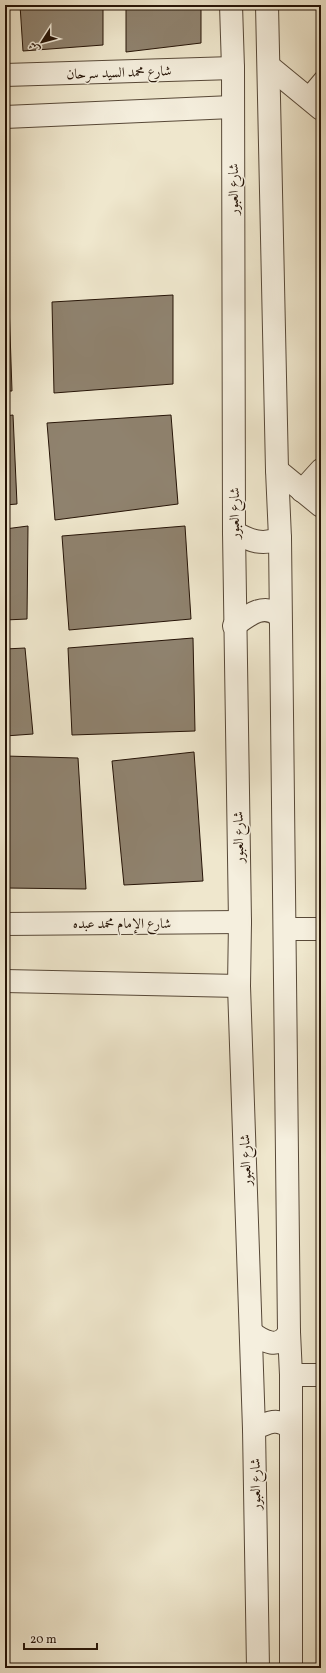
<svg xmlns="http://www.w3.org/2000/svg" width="326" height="1673" font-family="Vollkorn,Amiri,serif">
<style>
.building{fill:#8f826e;stroke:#261407}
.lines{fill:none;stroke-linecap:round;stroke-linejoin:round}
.service-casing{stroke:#584938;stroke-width:14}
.minor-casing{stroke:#584938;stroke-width:24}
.tertiary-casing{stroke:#584938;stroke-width:24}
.service{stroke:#f5efde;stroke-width:12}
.minor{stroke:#f5efde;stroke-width:22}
.tertiary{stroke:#f5efde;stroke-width:22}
.labels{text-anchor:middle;stroke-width:3;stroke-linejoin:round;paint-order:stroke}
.street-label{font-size:14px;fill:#261407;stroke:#f5efde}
</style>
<rect width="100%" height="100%" fill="#efe7cd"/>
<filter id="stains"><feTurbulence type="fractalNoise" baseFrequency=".005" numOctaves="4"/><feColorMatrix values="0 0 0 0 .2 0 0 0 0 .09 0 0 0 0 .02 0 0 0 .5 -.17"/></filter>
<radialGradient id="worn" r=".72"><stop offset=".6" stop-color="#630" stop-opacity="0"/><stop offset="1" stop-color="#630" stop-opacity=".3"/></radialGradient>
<g class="building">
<polygon points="20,5 103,5 103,45 23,51"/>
<polygon points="126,5 201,5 201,43 126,52"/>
<polygon points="173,295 173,384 54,393 52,302"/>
<polygon points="9,303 12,391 5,391 5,304"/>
<polygon points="13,415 17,504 5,505 5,416"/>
<polygon points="171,415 178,504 55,520 47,423"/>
<polygon points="28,526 27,619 5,620 5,529"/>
<polygon points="185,526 191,619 69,630 62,536"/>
<polygon points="193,638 195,731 72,735 68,648"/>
<polygon points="25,648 33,734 5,736 5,649"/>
<polygon points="194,752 203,881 124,885 112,761"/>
<polygon points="5,756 78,758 86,889 7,888 5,851"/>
</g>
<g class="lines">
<g class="service-casing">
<polyline id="service" points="305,96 321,77"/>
</g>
<g class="minor-casing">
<g id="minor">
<polyline points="270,67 321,109"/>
<polyline points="277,470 321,506"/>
<polyline points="302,491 321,470"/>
<polyline points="5,924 240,922"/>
<polyline points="285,929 321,929"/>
<polyline points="5,981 239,986"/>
<polyline points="291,1375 321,1375"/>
</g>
</g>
<g class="tertiary-casing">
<g id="tertiary">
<polyline points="231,5 233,68 234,532 240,922 239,986 254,1429 258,1668"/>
<polyline points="267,5 277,470 280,538 289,1332 291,1375 291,1668"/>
<polyline points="5,75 233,68"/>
<polyline points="5,117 232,107"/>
<path d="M 234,532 C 250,541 263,546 280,538"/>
<path d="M 234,626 C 247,616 265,601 280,617"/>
<path d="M 251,1332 C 263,1342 280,1350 289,1332"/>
<path d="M 254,1429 C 266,1423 279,1416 291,1429"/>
</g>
</g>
<use href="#service" class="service"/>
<use href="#minor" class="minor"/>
<use href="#tertiary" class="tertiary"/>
</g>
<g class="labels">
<g class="street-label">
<text transform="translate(119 72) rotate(-2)" y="5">شارع محمد السيد سرحان</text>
<text transform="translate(233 189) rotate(-90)" y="5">شارع العبور</text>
<text transform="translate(234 513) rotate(-90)" y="5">شارع العبور</text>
<text transform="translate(238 837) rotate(-91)" y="5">شارع العبور</text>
<text x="122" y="928">شارع الإمام محمد عبده</text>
<text transform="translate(245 1160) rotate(-92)" y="5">شارع العبور</text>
<text transform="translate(255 1484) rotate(-91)" y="5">شارع العبور</text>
</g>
</g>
<rect width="326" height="1673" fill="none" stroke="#efe7cd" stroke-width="20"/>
<rect x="6" y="6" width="314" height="1661" fill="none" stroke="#261407" stroke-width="2"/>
<rect x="10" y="10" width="306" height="1653" fill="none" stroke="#261407"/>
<g transform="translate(42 42) rotate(234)" stroke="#f5efde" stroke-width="3" paint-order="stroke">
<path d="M0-3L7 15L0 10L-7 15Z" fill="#261407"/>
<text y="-6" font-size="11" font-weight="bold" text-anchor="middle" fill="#261407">ش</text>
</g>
<path d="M24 1643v6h73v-6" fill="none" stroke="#261407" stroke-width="2"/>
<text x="30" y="1643" font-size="12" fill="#261407" stroke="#f5efde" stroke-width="3" paint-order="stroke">20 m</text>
<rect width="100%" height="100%" filter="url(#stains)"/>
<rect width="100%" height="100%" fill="url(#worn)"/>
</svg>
